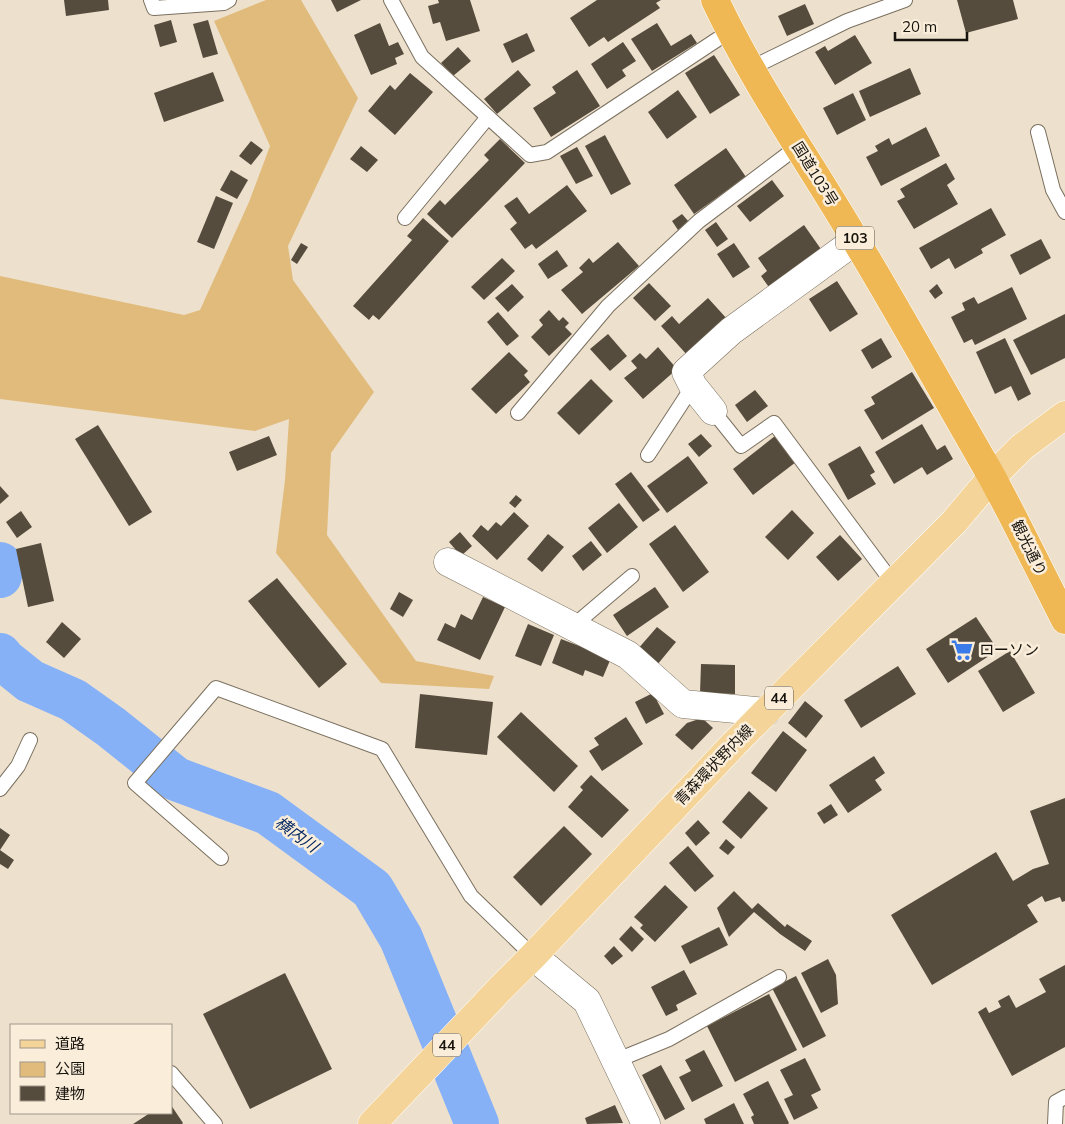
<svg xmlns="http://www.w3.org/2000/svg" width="1065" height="1124" font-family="Mulish,'Noto Sans JP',sans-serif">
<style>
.green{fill:#e1bb7b}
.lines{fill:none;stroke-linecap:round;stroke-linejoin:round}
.river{stroke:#87b1f7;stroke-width:44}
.building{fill:#564c3d}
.lane-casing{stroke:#7b705f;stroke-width:16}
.street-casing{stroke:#7b705f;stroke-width:29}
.primary-casing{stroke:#fff;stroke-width:29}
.highway-casing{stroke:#fff;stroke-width:29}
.lane{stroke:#fff;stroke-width:14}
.street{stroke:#fff;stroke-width:28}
.primary{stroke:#f5d499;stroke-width:28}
.highway{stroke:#efb855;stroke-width:28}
.labels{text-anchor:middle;stroke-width:5;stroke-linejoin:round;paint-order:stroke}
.shield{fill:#faeedb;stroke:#5b554b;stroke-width:1}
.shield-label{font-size:14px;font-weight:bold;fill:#17130d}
.street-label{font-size:15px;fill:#17130d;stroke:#faeedb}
.poi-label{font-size:15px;fill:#17130d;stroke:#faeedb;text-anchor:start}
.water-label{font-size:16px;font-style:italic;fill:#042762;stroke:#faeedb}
</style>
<rect width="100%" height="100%" fill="#ede1ce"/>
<polygon class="green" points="266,0 301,0 358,98 288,246 293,280 374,392 331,453 327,535 416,661 494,676 489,689 381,683 276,553 285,480 289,419 255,431 0,399 0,276 184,315 200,310 249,202 270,146 214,21"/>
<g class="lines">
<g class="river">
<polyline points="0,564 1,570 0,576"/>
<polyline points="0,655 5,661 30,681 73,700 111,727 176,779 268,813 372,889 401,938 477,1124"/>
</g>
</g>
<g class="building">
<polygon points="64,0 108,0 109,10 66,16"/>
<polygon points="331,0 361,0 337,12"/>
<polygon points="438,0 470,0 480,31 446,41 440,22 433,24 428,6 439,3"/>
<polygon points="597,0 661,0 656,3 660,8 608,42 604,37 589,47 570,18"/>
<polygon points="957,0 1013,0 1018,19 966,33"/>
<polygon points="805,4 814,24 787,36 778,16"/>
<polygon points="171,20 177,42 160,47 154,25"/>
<polygon points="208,20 218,54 203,58 193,24"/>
<polygon points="380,23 389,46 398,42 404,54 395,58 397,64 371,75 354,35"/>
<polygon points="657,23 671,46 691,34 697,43 652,71 631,39"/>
<polygon points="527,33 535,51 512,63 503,44"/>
<polygon points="855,35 872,63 835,85 815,52 825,46 828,51"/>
<polygon points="623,42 636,61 622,70 626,76 607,89 591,64"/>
<polygon points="458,47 471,61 453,76 441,63"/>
<polygon points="714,55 740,95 710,114 685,73"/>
<polygon points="910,68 921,94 870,117 859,91"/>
<polygon points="518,70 531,85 497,114 484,99"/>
<polygon points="577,70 600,106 551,137 533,108 556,93 552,87"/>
<polygon points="213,72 224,101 164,122 154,93"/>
<polygon points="410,73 433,92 395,135 368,111 390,85 395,90"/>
<polygon points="678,90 697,117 667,139 648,112"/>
<polygon points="853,93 866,120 837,135 823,108"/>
<polygon points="926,127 940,156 881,186 866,157 878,151 875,146 889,138 892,145"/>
<polygon points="605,135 631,184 611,195 585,146"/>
<polygon points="500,139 525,163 452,238 427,214 440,200 445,205 489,160 484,155"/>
<polygon points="251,141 263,150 251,165 239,156"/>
<polygon points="361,146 378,160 367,172 350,159"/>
<polygon points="577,147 593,176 576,184 560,156"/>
<polygon points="726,148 746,177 694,214 674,185"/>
<polygon points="946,163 955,179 947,185 958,204 914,229 897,201 905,197 900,189"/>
<polygon points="231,170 248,180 237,199 220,190"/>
<polygon points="772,180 784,196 750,222 737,206"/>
<polygon points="567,185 587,211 536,249 532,244 525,249 510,229 517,223 504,206 517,197 529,214"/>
<polygon points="216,196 233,203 214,249 197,242"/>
<polygon points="991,208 1006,235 981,249 983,253 955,269 949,258 931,269 919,248"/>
<polygon points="682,214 689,222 678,230 672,221"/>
<polygon points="423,218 449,241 379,320 373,315 369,320 353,306 412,240 407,236"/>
<polygon points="716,222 728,239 717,247 705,230"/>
<polygon points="804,225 823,252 771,290 761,276 767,271 758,258"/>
<polygon points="1041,239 1051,258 1020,275 1010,255"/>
<polygon points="618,242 639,266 582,314 561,290 583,272 579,268 589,258 593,263"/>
<polygon points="301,243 308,247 297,264 291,260"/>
<polygon points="734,243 750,267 733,278 717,254"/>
<polygon points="557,250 568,266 548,279 538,264"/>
<polygon points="502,258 515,271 484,300 471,287"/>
<polygon points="837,281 858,314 830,332 809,299"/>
<polygon points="649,283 671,306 655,321 633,298"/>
<polygon points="512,284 524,297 508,312 495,298"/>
<polygon points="937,284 943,293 935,299 929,291"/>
<polygon points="1012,287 1027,319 975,345 972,339 964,343 951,317 965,310 962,303 974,297 978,304"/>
<polygon points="708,298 728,320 688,356 661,326 672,316 679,324"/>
<polygon points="549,310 559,321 563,317 569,323 565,327 572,334 549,356 531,337 543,325 539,320"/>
<polygon points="498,312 519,336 507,346 487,322"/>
<polygon points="1065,314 1065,358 1031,375 1013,340"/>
<polygon points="608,334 627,356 610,371 590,349"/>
<polygon points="881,338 892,357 872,369 861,350"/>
<polygon points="1005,338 1031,394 1018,401 1011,386 995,394 976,352"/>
<polygon points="658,347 677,369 643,399 624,378 637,368 631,361 640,353 646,359"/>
<polygon points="509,352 528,371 524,375 530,382 496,414 471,389"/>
<polygon points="912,372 934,408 882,440 864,410 875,404 871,397"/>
<polygon points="591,379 613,401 579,435 557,413"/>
<polygon points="755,390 768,406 747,422 735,405"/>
<polygon points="922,424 937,450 945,445 953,459 927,475 922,467 894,484 875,452"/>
<polygon points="98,425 152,512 129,526 75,439"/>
<polygon points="701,434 712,446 699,457 688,444"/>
<polygon points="269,436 277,455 237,471 229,452"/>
<polygon points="775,436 796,462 753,495 733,469"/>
<polygon points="860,446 875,472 870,475 876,484 848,500 828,464"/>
<polygon points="688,456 708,483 667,513 647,486"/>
<polygon points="631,472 660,510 643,522 615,484"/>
<polygon points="0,486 9,496 0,504"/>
<polygon points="516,495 522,500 515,508 509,503"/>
<polygon points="619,503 638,527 607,553 588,528"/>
<polygon points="792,510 814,533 788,560 765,537"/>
<polygon points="21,511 32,527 17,538 6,522"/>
<polygon points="514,512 529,526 497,560 472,536 481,525 488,531 496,522 501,526"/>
<polygon points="675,525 709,572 683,592 649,544"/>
<polygon points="460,532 472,546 461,556 449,542"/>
<polygon points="548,534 564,547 542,572 527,559"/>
<polygon points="840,535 862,559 838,581 816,557"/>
<polygon points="591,541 602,555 583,571 572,556"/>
<polygon points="41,543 54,601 28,607 16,549"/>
<polygon points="277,578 347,664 319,688 248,601"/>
<polygon points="655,587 669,607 627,636 613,615"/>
<polygon points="399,592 413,600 403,617 390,609"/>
<polygon points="483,597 505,607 480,660 437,640 445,623 455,628 461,614 472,620"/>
<polygon points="976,617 998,650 948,683 926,649"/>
<polygon points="62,622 81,639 64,658 46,642"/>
<polygon points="528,624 554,635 541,666 515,656"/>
<polygon points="657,627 676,642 657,665 637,650"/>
<polygon points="561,639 611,658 603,677 585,670 583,676 552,663"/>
<polygon points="1010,651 1035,693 1003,712 978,671"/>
<polygon points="701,664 735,665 735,694 700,693"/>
<polygon points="898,666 916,694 861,728 844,700"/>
<polygon points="653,693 664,714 646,724 635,702"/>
<polygon points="420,694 493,702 487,755 415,748"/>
<polygon points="805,701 823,716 806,738 788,723"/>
<polygon points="521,712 578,766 554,792 497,737"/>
<polygon points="626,717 643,744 602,771 589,751 599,745 594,738"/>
<polygon points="702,718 713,728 692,750 675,735 687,723"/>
<polygon points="783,731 807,750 776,792 751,773"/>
<polygon points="874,756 885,773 875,780 882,790 848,813 829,785"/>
<polygon points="591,775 629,810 602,838 568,807 583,790 580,787"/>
<polygon points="749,791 768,808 741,839 722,822"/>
<polygon points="1065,798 1065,901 1062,902 1060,897 1045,902 1042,896 1027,905 1038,922 932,985 891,915 996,852 1013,881 1033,869 1049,864 1030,811"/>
<polygon points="831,804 838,815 824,824 817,813"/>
<polygon points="698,820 710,833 696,846 685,833"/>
<polygon points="564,826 592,854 541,906 513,877"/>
<polygon points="0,828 10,835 0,850 14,860 8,869 0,864"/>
<polygon points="726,839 735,847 728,855 719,848"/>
<polygon points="688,846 714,876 695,892 669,863"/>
<polygon points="665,885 688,907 655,942 640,928 643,925 634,917"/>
<polygon points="734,891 752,909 758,903 785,927 787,924 812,941 805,951 780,934 754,912 729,937 717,908"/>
<polygon points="631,926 644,939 632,952 619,939"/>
<polygon points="719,927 728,945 690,964 681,946"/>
<polygon points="614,946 623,956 612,965 604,956"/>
<polygon points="828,959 836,975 838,1004 821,1013 801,973"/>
<polygon points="1065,965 1065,1047 1012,1076 978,1012 986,1007 989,1013 1001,1007 998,1001 1009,995 1016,1008 1046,992 1039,979"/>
<polygon points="684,970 697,994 676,1005 678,1010 666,1016 651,987"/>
<polygon points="285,973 332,1069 250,1109 203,1014"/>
<polygon points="796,976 826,1036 803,1048 772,988"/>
<polygon points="769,994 797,1050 735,1082 707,1026"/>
<polygon points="704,1050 723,1086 692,1102 679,1077 691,1071 685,1060"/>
<polygon points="805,1058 821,1090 811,1095 818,1108 794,1120 784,1099 793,1095 780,1070"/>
<polygon points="661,1065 685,1109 665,1120 642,1075"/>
<polygon points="768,1081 789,1123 788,1124 754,1124 751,1117 754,1115 743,1094"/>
<polygon points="734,1103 744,1124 706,1124 704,1119"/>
<polygon points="171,1105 183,1123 182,1124 133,1124 150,1113 171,1113"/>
<polygon points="615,1105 623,1123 587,1124 585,1118"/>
</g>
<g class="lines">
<g class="lane-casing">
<g id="lane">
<polyline points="151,0 154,8 224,3 229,0"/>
<polyline points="391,0 422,57 530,155 547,152 730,31"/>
<polyline points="751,68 847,21 905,0"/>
<polyline points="1038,132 1053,190 1065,212"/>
<polyline points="405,218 488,117"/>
<polyline points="713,411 741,446 774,423 893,583"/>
<polyline points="518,413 608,306 699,221 797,147"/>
<polyline points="648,455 693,386"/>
<polyline points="572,627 632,576"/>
<polyline points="0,789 18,766 30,740"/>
<polyline points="221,858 135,783 216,688 382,749 471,896 533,956"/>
<polyline points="615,1061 669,1039 779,977"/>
<polyline points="171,1073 215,1124"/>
<polyline points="1055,1124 1056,1102 1065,1097"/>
</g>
</g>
<g class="street-casing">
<g id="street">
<polyline points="713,411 693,386 686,372 731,331 856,240"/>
<polyline points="448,562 628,655 683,704 766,712"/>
<polyline points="533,956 587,1001 646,1124"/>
</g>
</g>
<g class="primary-casing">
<polyline id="primary" points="372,1124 501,988 533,956 734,744 954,522 992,477 1022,447 1065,415"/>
</g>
<g class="highway-casing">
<path id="highway" d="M 715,0 C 755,85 809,161 856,241 C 903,319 947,399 992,477 L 1012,515 L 1065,620"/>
</g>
<use href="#lane" class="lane"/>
<use href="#street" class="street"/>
<use href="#primary" class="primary"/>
<use href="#highway" class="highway"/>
</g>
<defs>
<g id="supermarket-bare" transform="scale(1.725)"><path d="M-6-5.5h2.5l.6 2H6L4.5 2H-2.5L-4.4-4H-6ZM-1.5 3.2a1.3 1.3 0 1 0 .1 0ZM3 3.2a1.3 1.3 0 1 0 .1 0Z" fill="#3a7be9" stroke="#faeedb" stroke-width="2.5" paint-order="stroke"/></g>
</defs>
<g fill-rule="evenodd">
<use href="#supermarket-bare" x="962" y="650"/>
</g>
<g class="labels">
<g class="shield">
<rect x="836" y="226.5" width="38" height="23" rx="4"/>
<rect x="765" y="686.5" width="28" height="23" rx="4"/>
<rect x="433" y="1033.5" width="28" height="23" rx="4"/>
</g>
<g class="shield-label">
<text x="855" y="243">103</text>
<text x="779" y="703">44</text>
<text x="447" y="1050">44</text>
</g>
<g class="street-label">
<text transform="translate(815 174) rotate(58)" y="5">国道103号</text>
<text transform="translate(1029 548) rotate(64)" y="5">観光通り</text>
<text transform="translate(714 765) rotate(-46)" y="5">青森環状野内線</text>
</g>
<g class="poi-label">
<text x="979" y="655">ローソン</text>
</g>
<g class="water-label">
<text transform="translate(297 834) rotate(36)" y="6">横内川</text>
</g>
</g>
<rect x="10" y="1024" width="162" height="90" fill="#faeedb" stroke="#9f9689"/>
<rect x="20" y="1040" width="25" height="8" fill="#f5d499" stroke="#9f9689"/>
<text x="55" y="1049" font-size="15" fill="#17130d">道路</text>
<rect x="20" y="1062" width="25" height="15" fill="#e1bb7b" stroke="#9f9689"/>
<text x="55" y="1074" font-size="15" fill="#17130d">公園</text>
<rect x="20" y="1086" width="25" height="15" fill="#564c3d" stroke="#9f9689"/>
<text x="55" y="1099" font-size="15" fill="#17130d">建物</text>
<path d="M895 32v8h72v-8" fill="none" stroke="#17130d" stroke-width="2.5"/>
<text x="902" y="32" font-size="15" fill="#17130d" stroke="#faeedb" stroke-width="4" paint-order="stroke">20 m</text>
</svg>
